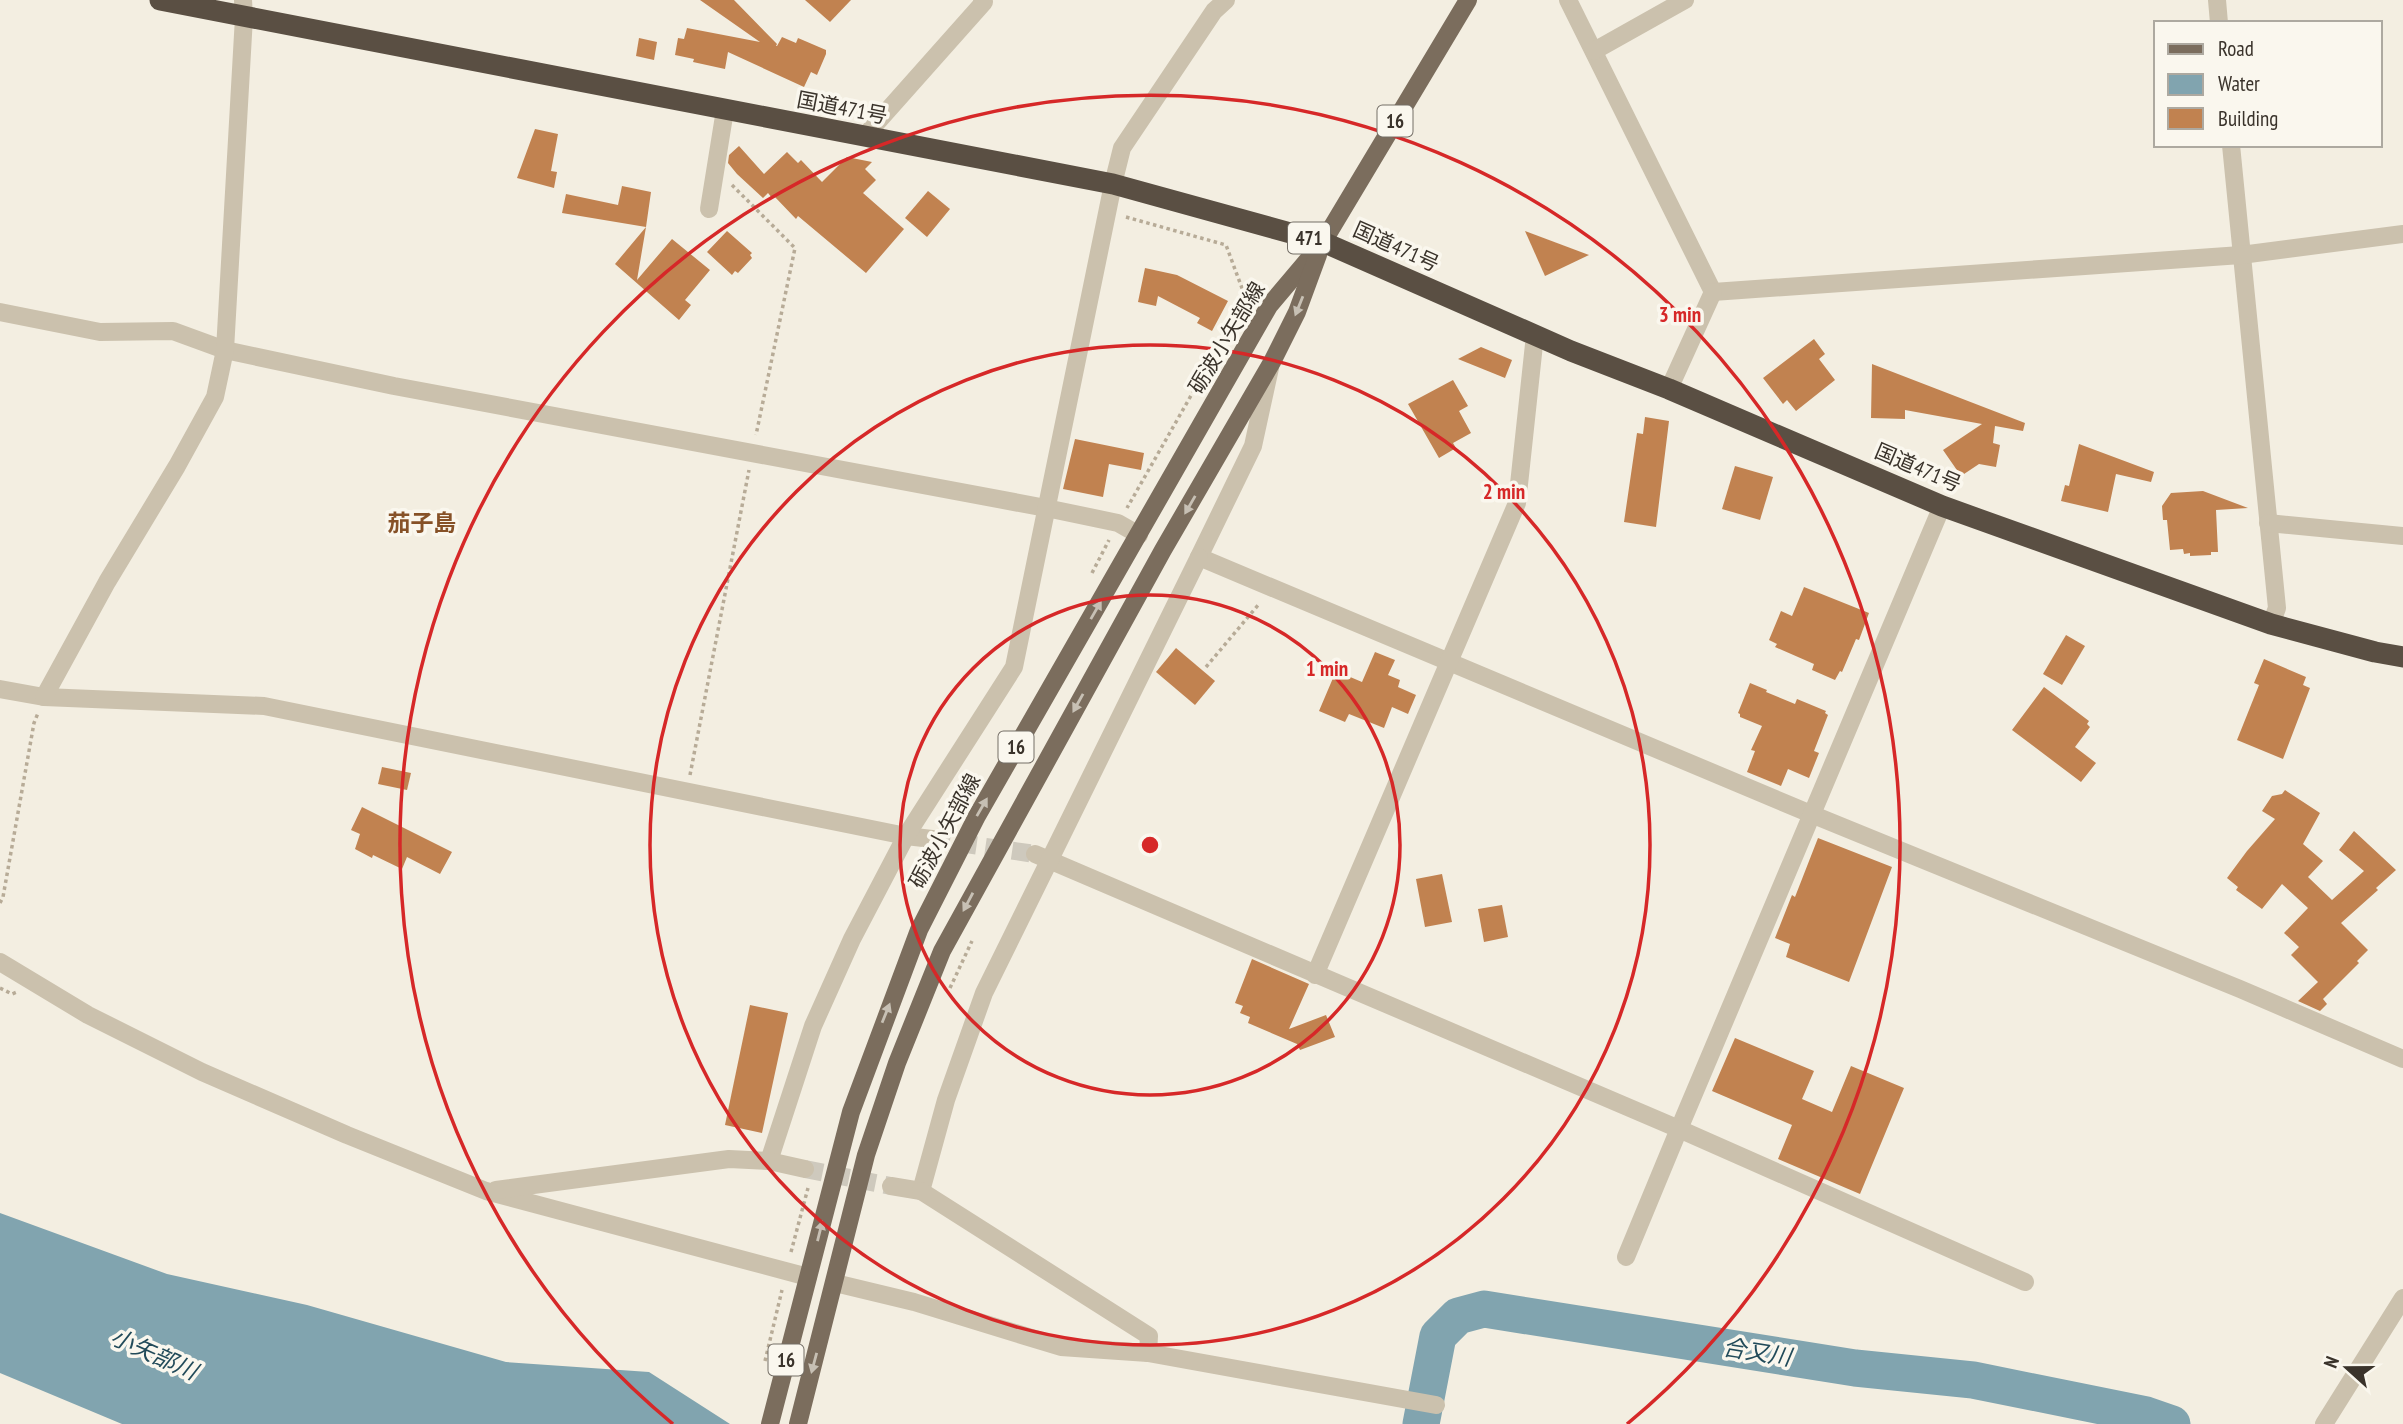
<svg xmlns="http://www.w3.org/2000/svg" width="2403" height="1424" font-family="'PT Sans Narrow','Noto Sans JP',sans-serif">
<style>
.water{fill:#81a4af}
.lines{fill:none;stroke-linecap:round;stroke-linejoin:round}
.river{stroke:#81a4af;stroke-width:37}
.building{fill:#c18250}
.minor-tunnel{stroke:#cec9bd;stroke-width:18;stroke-dasharray:18 9;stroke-linecap:butt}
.path{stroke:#b7ab97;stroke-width:3.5;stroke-dasharray:3.5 3.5;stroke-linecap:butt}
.minor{stroke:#cbc1ad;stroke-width:18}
.major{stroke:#7b6d5d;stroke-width:18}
.highway{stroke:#5a4f43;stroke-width:21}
.oneway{fill:#c7c0b4}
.ring{fill:none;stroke:#d62828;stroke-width:3.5}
.labels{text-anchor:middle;stroke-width:7;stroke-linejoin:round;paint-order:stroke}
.shield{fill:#faf7ee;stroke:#746e66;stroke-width:2}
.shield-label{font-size:19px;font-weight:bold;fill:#3a332b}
.street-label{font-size:21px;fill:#3a332b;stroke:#faf7ee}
.neighbourhood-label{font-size:23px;font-weight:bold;fill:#865127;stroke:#faf7ee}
.water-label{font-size:23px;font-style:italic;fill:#224b5a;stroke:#faf7ee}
.centre{fill:#d62828;stroke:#faf7ee;stroke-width:3.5}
.ring-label{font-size:21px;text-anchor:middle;font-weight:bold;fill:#d62828;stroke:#faf7ee;stroke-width:7;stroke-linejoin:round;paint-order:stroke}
</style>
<rect width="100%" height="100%" fill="#f3eee1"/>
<polygon class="water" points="0,1213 167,1274 307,1305 506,1362 649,1372 730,1424 122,1424 0,1373"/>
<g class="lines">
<polyline class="river" points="1421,1424 1438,1336 1458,1316 1484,1309 1855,1368 1973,1380 2146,1415 2172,1424"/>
</g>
<g class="building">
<polygon points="700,0 734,0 777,44 776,46 777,46 782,37 796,43 798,38 826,50 826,54 817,75 811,72 804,87 728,52 725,69 693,62 694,59 675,55 678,38 684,39 687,28 760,42"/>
<polygon points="805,0 851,0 830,22"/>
<polygon points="639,38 657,42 654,60 636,56"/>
<polygon points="535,129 558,134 551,171 557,172 554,188 517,178"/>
<polygon points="739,146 764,174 787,152 798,163 801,160 822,182 847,157 872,162 865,169 876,180 863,193 904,229 866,273 798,216 796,219 774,196 772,198 768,193 763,198 737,174 728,163 729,155"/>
<polygon points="622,186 651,192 646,227 562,213 566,194 618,205"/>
<polygon points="928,191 950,209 927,237 905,218"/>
<polygon points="646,227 637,280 672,239 710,270 685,300 691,305 679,320 615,264"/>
<polygon points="727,231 752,253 750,255 752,258 738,273 735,271 732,275 707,252"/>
<polygon points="1525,231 1589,255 1545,276"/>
<polygon points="1145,268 1177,275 1228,301 1212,331 1197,323 1200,318 1158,296 1156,306 1138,302"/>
<polygon points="1814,339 1825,354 1819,359 1835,380 1796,411 1787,400 1783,404 1763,378"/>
<polygon points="1481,347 1512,360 1505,378 1458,359"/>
<polygon points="1872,364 2025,423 2023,431 1995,426 1993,443 2000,445 1996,467 1979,464 1961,476 1943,450 1982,424 1905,410 1905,419 1871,418"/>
<polygon points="1453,380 1468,406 1459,411 1471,433 1453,443 1456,448 1439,458 1408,404"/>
<polygon points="1645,417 1669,421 1656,527 1624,522 1637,433 1643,434"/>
<polygon points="1075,439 1144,453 1141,470 1109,464 1103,497 1063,489"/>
<polygon points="2079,444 2154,472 2151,482 2116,474 2108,512 2061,501 2065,485 2069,486"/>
<polygon points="1735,466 1773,477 1760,520 1722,509"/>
<polygon points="2203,491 2248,508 2216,510 2218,552 2211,552 2211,555 2190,556 2190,553 2184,554 2183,549 2170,550 2167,520 2163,520 2162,506 2171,493"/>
<polygon points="1804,587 1869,613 1859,640 1856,639 1842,672 1840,671 1835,680 1812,670 1814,664 1775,647 1777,644 1769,640 1781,611 1792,616"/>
<polygon points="2066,635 2085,646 2062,685 2043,674"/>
<polygon points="1176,648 1215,681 1195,705 1156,672"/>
<polygon points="1375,652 1395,660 1388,675 1400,680 1398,687 1416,695 1408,714 1392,707 1384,728 1349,714 1345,722 1319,711 1336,671 1362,682"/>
<polygon points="2264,659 2306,677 2303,685 2310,688 2283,759 2237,740 2259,685 2254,683"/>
<polygon points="1750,683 1767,690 1766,692 1795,704 1797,699 1826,711 1825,713 1828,715 1814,751 1819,753 1809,778 1788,769 1781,786 1747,772 1755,751 1751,750 1762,726 1740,717 1740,714 1738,713"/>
<polygon points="2044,687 2089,721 2087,724 2090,727 2075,747 2096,763 2081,782 2012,730"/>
<polygon points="382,767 411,773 407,790 378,784"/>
<polygon points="2285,790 2320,813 2303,844 2323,861 2308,877 2332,900 2364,871 2339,850 2354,831 2396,870 2376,888 2378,890 2341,923 2368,950 2357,961 2359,963 2323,999 2327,1004 2320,1011 2298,1001 2318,982 2291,955 2299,947 2284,933 2308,908 2282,884 2262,909 2236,890 2238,887 2227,878 2247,851 2275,819 2262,811 2272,796 2282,794"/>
<polygon points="362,807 452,852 440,874 407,857 402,869 373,855 372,858 355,849 360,834 351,830"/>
<polygon points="1818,838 1892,867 1849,982 1786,957 1790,944 1775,938 1792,895 1795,897"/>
<polygon points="1442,874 1452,922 1425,927 1416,879"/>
<polygon points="1502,905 1508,937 1484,942 1478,909"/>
<polygon points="1252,959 1309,984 1289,1029 1326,1015 1335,1037 1300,1050 1297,1044 1248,1023 1250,1017 1240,1013 1243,1006 1235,1003"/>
<polygon points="750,1005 788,1013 762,1133 725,1125"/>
<polygon points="1735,1038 1814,1071 1802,1099 1832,1112 1851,1066 1904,1088 1860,1194 1778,1159 1792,1125 1712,1091"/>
</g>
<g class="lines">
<g class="minor-tunnel">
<polyline points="932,839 1035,854"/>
<polyline points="805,1169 891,1186"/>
</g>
<g class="path">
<polyline points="732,185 795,248 756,435"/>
<polyline points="1126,217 1226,245 1246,299 1127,508"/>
<polyline points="1092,573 1109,540"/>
<polyline points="1206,667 1259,604"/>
<polyline points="690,775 749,470"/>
<polyline points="0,903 3,897 34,723 38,713"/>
<polyline points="0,988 12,994 17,992"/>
<polyline points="950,988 972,941"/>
<polyline points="791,1252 808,1188"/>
<polyline points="765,1361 782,1290"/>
</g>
<g class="minor">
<polyline points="1568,0 1713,292"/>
<polyline points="2217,0 2219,23"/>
<polyline points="1594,51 1685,0"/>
<polyline points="864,137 984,2 982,0"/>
<polyline points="2231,145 2277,608 2271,624"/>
<polyline points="709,209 725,110"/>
<polyline points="1713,292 2241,255 2403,234"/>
<polyline points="0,312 100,332 173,331 225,350 394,386 1046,508 1118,523 1139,535"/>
<polyline points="1270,368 1253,446 1199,557 1811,814 2240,989 2403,1059"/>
<polyline points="1669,389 1713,292"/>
<polyline points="2268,523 2403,536"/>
<polyline points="0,689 44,697 264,706 906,836 932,839"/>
<polyline points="44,697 107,582 177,466 215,397 225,350 244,17 243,0"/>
<polyline points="1035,854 1679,1129 1942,506"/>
<polyline points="0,962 88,1015 202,1072 347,1135 486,1191 808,1277"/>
<polyline points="1315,975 1517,503 1535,335"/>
<polyline points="769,1161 813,1026 852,939 906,836 1014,667 1113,184 1122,148 1214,11 1226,0"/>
<polyline points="891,1186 921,1191 946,1100 984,993 1199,557"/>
<polyline points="496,1190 729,1159 769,1161 805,1169"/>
<polyline points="921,1191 1149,1336 1148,1353"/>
<polyline points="1626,1257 1679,1129 2025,1282"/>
<polyline points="835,1283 914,1302 1061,1347 1148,1353 1436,1405"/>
<polyline points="2324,1424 2403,1298"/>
</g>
<g class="major">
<polyline points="770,1424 851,1112 919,930 977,816 1269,306 1323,242 1468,0"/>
<polyline points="798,1424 866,1155 897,1063 942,951 1163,550 1272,362 1297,312 1318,255"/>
</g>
<polyline class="highway" points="160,0 1113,184 1323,242 1571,351 1669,389 1942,506 2271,624 2375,652 2403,657"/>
</g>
<defs><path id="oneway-solid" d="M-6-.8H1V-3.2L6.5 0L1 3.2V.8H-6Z" transform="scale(1.75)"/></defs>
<g class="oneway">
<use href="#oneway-solid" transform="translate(1299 306) rotate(112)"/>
<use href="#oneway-solid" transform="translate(1190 505) rotate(120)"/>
<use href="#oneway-solid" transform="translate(1096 610) rotate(-60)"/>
<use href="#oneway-solid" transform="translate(1078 703) rotate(119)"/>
<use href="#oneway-solid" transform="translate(982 807) rotate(-60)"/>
<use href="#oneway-solid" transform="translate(968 902) rotate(118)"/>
<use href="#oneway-solid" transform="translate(886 1013) rotate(-68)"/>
<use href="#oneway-solid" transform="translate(820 1231) rotate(-76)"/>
<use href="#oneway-solid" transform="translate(814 1363) rotate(105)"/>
</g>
<g class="ring">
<circle cx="1150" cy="845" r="250"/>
<circle cx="1150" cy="845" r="500"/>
<path d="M673 1424A750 750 0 1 1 1627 1424"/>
</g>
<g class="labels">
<g class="shield">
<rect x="1377.5" y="105.5" width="35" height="31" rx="5"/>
<rect x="1288" y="222.5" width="42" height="31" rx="5"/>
<rect x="998.5" y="731.5" width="35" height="31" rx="5"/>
<rect x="768.5" y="1344.5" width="35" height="31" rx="5"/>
</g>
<g class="shield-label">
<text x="1395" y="128">16</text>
<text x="1309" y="245">471</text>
<text x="1016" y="754">16</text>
<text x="786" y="1367">16</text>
</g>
<g class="street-label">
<text transform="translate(842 108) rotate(11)" y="7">国道471号</text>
<text transform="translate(1396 247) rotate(24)" y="7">国道471号</text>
<text transform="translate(1227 338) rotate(-59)" y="7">砺波小矢部線</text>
<text transform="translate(1918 468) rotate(23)" y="7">国道471号</text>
<text transform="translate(945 831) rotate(-62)" y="7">砺波小矢部線</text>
</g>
<g class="neighbourhood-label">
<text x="422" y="531">茄子島</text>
</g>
<g class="water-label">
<text transform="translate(1757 1352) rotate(9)" y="8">合又川</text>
<text transform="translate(154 1354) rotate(24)" y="8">小矢部川</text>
</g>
</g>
<circle cx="1150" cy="845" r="10" class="centre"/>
<g class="ring-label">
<text x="1680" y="322">3 min</text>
<text x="1504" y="499">2 min</text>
<text x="1327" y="676">1 min</text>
</g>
<rect x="2154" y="21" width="228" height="126" fill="#faf7ee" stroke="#ada9a0" stroke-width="2"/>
<rect x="2168" y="44" width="35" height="10" fill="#7b6d5d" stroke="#ada9a0" stroke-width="2"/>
<text x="2218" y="56" font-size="21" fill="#3a332b">Road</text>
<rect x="2168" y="74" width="35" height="21" fill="#81a4af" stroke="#ada9a0" stroke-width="2"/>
<text x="2218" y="91" font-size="21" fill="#3a332b">Water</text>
<rect x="2168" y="108" width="35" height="21" fill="#c18250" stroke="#ada9a0" stroke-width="2"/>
<text x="2218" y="126" font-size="21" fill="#3a332b">Building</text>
<g transform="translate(2347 1368) rotate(291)" stroke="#faf7ee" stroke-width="5" paint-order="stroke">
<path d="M0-5L12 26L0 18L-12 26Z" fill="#3a332b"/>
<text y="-10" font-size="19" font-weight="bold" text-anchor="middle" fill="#3a332b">N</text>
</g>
</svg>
